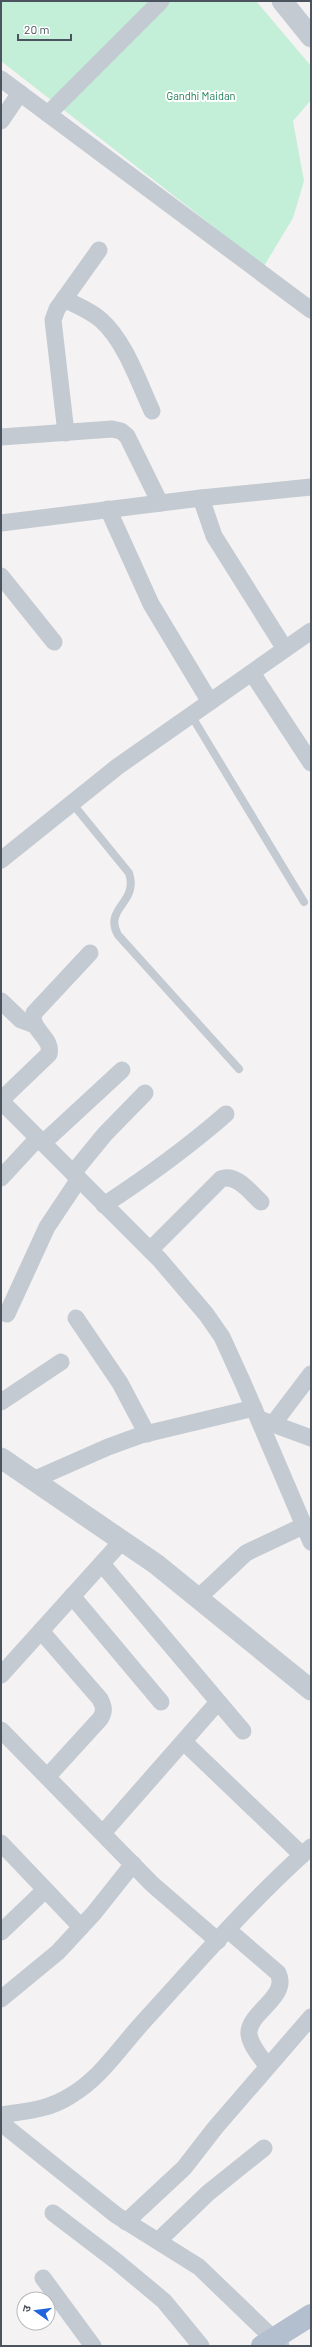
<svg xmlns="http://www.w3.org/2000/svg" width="312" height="2347" font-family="Barlow,'Noto Sans Devanagari',sans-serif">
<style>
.park{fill:#c3eed7}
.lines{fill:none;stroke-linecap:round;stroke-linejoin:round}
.service{stroke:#c3cad2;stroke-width:8}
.minor{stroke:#c3cad2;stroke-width:17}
.tertiary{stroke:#c3cad2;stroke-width:21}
.primary{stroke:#b3bfce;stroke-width:22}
.labels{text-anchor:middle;stroke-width:4;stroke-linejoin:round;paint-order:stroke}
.park-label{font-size:11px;fill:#1c7e55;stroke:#fff}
</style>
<rect width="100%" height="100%" fill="#f4f2f2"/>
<polygon class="park" points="1,1 256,1 311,66 311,100 293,121 304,181 293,218 264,266 1,61"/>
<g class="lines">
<g class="service">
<polyline points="191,715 304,902"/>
<path d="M 72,803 L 129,873 C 139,903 103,908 118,935 L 239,1069"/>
</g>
<g class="minor">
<polyline points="1,79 311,310"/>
<polyline points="48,114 161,1"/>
<polyline points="1,121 20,93"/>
<path d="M 64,299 C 76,305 91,311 101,320 C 125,341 139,383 152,411"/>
<polyline points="66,433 53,320 57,309 99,250"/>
<polyline points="1,437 112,429 121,431 127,436 160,503"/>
<polyline points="201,498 214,536 285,649"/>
<polyline points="108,509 151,604 210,702"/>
<polyline points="1,523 201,498 311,487"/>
<polyline points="1,576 54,642"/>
<polyline points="252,673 311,763"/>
<polyline points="1,860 117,767 311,631"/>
<polyline points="1,1001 21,1020 35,1025"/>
<path d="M 1,1100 L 49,1054 C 53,1037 29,1030 34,1013 L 90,953"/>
<polyline points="1,1101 160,1260 206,1314 222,1337 243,1383 311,1542"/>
<polyline points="43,1143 122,1070"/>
<polyline points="73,1173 105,1134 145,1093"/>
<polyline points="1,1178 38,1138"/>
<path d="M 104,1205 C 147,1177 188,1147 226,1114"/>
<path d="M 150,1250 L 221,1179 C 236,1173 250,1192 261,1202"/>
<polyline points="7,1314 47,1227 79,1179"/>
<polyline points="76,1318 120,1383 147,1434"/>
<polyline points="1,1402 61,1362"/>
<polyline points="262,1420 311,1438"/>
<polyline points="273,1424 311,1374"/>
<polyline points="33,1480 108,1447 141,1435 254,1408"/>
<polyline points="102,1564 243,1731"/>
<polyline points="72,1596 161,1702"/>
<polyline points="198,1598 246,1553 305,1525"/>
<path d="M 41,1631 L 100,1699 C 104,1707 105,1711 100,1719 L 48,1776"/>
<polyline points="1,1675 122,1541"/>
<polyline points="1,1730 152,1884 218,1941"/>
<polyline points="184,1742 302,1855"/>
<polyline points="103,1833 218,1702"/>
<polyline points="1,1843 81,1927"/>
<path d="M 228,1930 L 278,1973 C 290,1997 247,2013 249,2034 C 250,2045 261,2057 267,2066"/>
<polyline points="1,1932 45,1890"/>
<polyline points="1,1999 58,1952 94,1913 133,1864"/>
<path d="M 1,2115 C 26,2111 48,2110 70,2096 C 101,2078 120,2047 144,2021 C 198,1962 251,1900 311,1847"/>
<polyline points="1,2123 116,2215 199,2267 281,2346"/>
<polyline points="53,2213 116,2261 164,2301 201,2346"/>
<polyline points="126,2222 184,2168 215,2128 311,2017"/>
<polyline points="158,2241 208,2193 264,2148"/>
<polyline points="43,2278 93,2346"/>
</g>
<g class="tertiary">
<polyline points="282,1 311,37"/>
<polyline points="1,1458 156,1564 311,1690"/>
</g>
<polyline class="primary" points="262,2346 311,2315"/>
</g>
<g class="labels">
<g class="park-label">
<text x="201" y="100">Gandhi Maidan</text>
</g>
</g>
<rect width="312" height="2347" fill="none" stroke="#4a535e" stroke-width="4"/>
<g transform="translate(36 2311) rotate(284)"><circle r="19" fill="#ffffff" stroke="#b7babf"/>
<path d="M0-3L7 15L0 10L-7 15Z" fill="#2165de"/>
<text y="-6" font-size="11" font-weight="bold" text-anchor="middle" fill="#4a535e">उ</text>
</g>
<path d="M18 34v6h53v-6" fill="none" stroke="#4a535e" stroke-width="2"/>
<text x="24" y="34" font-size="12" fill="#4a535e" stroke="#ffffff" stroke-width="3" paint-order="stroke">20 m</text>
</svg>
